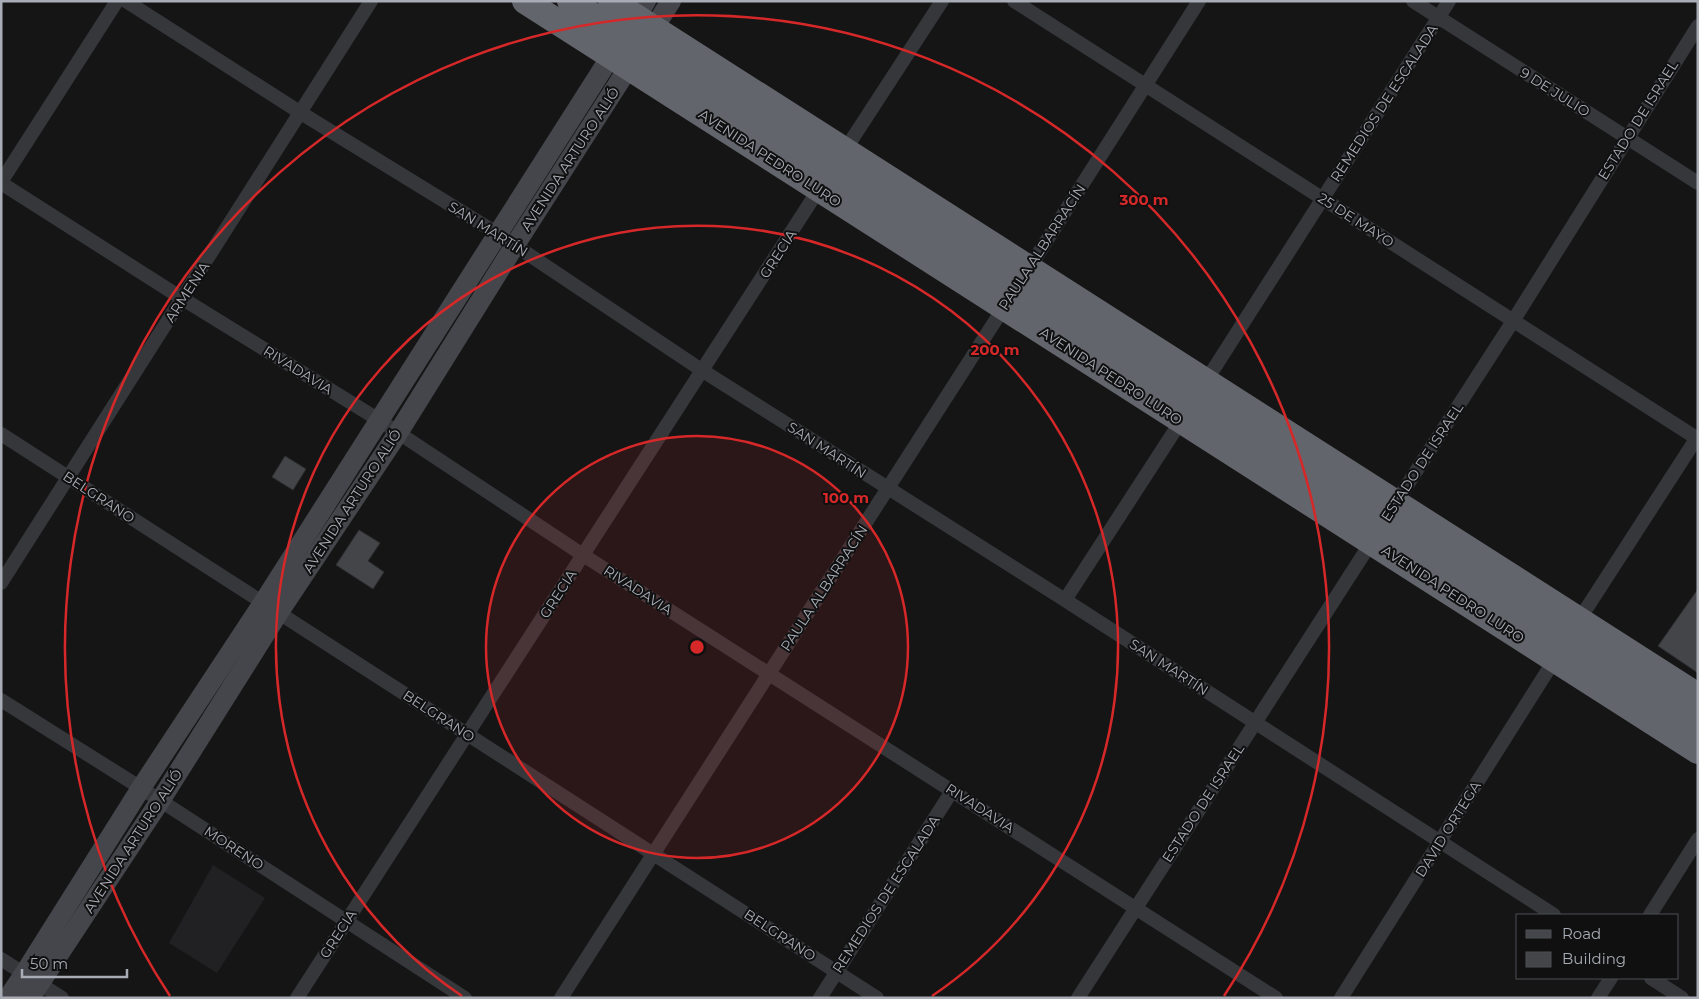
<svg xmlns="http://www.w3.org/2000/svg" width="1699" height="999" font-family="Montserrat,sans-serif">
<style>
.built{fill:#212123}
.building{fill:#444549;stroke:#2f2f32}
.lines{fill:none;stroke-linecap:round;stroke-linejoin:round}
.street{stroke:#36373b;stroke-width:14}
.secondary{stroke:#44464b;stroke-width:20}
.highway{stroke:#63656c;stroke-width:26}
.ring{fill:none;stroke:#d62828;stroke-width:2.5}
.labels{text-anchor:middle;stroke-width:4;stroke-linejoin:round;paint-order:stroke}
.street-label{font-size:14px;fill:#a8acb5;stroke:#101011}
.centre{fill:#d62828;stroke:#101011;stroke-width:2.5}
.ring-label{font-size:15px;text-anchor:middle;font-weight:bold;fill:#d62828;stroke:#101011;stroke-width:4;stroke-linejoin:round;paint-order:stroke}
</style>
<rect width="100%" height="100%" fill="#151516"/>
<polygon class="built" points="213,865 265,898 217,973 169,943"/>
<g class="building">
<polygon points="285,456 306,469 293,490 272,477"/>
<polygon points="359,530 380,543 368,561 384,572 373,589 336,565"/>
<polygon points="1698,589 1698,673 1658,646"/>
</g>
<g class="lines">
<g class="street">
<polyline points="126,1 301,113 498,234 703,371 1065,600 1554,915"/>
<polyline points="1014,1 1698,439"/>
<polyline points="1413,1 1698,183"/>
<polyline points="845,150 942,1"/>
<polyline points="1,182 117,1"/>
<polyline points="1,183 183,299 379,420 583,555 1276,998"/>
<polyline points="1026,273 1199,1"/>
<polyline points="1206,381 1449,1"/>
<polyline points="1,434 877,998"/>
<polyline points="1393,507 1513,321 1698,26"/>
<polyline points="1,583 371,1"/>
<polyline points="1065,600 1181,421"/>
<polyline points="1579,620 1698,436"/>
<polyline points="1,700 141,788 465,998"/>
<polyline points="1650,915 1698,839"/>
<polyline points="1,959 62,998"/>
<polyline points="1651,978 1682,998"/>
<polyline points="297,998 819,189"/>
<polyline points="561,998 1006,304"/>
<polyline points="820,998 952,791"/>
<polyline points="1078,998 1374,538"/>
<polyline points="1341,998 1555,659"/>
<polyline points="1598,998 1611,978"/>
</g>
<g class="secondary">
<polyline points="8,998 24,974 141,788 263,603 646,1"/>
<polyline points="30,998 160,801 279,612 398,433 515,245 671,1"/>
</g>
<g class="highway">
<polyline points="525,1 1698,751"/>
<polyline points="570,1 1698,723"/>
<polyline points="611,1 1698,696"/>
</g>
</g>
<circle cx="697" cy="647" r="211" fill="#d62828" fill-opacity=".12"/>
<g class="ring">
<circle cx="697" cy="647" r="211"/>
<path d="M462 996A421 421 0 1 1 932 996"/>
<path d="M170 996A632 632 0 1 1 1224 996"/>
</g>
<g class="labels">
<g class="street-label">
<text transform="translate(1555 92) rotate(32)" y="5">9 DE JULIO</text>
<text transform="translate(1384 103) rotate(-57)" y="5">REMEDIOS DE ESCALADA</text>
<text transform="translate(1638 120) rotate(-58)" y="5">ESTADO DE ISRAEL</text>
<text transform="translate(770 158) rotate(33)" y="5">AVENIDA PEDRO LURO</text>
<text transform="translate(570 159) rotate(-57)" y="5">AVENIDA ARTURO ALIÓ</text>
<text transform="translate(1356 220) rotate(33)" y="5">25 DE MAYO</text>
<text transform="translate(488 229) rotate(32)" y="5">SAN MARTÍN</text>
<text transform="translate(1042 247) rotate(-57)" y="5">PAULA ALBARRACÍN</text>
<text transform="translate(778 254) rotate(-57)" y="5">GRECIA</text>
<text transform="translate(187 292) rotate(-57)" y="5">ARMENIA</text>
<text transform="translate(298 370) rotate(32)" y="5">RIVADAVIA</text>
<text transform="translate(1111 376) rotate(33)" y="5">AVENIDA PEDRO LURO</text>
<text transform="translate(827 450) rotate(33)" y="5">SAN MARTÍN</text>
<text transform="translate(1422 462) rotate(-57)" y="5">ESTADO DE ISRAEL</text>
<text transform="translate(99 497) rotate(33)" y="5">BELGRANO</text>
<text transform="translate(352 501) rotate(-57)" y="5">AVENIDA ARTURO ALIÓ</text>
<text transform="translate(824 588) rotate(-57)" y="5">PAULA ALBARRACÍN</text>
<text transform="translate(638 590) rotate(33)" y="5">RIVADAVIA</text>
<text transform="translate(558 594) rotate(-57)" y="5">GRECIA</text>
<text transform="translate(1453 594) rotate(33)" y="5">AVENIDA PEDRO LURO</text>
<text transform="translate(1169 667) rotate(33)" y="5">SAN MARTÍN</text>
<text transform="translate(439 716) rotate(33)" y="5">BELGRANO</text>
<text transform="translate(1203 803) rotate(-57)" y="5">ESTADO DE ISRAEL</text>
<text transform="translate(980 808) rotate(33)" y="5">RIVADAVIA</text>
<text transform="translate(1448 829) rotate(-58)" y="5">DAVID ORTEGA</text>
<text transform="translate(133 841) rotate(-57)" y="5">AVENIDA ARTURO ALIÓ</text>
<text transform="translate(234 848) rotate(33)" y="5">MORENO</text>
<text transform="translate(886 894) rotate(-57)" y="5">REMEDIOS DE ESCALADA</text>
<text transform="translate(338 934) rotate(-57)" y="5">GRECIA</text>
<text transform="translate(780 935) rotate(33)" y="5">BELGRANO</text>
</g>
</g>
<circle cx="697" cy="647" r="8" class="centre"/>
<g class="ring-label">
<text x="1144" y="205">300 m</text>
<text x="995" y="355">200 m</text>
<text x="846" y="503">100 m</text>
</g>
<rect width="1699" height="999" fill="none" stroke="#a8acb5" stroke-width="5"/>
<rect x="1516" y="914" width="162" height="65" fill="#101011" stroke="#4d4e53"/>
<rect x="1526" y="930" width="25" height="8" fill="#44464b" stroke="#4d4e53"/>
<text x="1562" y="939" font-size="15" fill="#a8acb5">Road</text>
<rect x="1526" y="952" width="25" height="15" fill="#444549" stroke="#4d4e53"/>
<text x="1562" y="964" font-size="15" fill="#a8acb5">Building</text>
<path d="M22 969v8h105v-8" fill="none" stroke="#a8acb5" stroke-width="2.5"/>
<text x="30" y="969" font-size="15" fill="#a8acb5" stroke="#101011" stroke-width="4" paint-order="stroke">50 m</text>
</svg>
